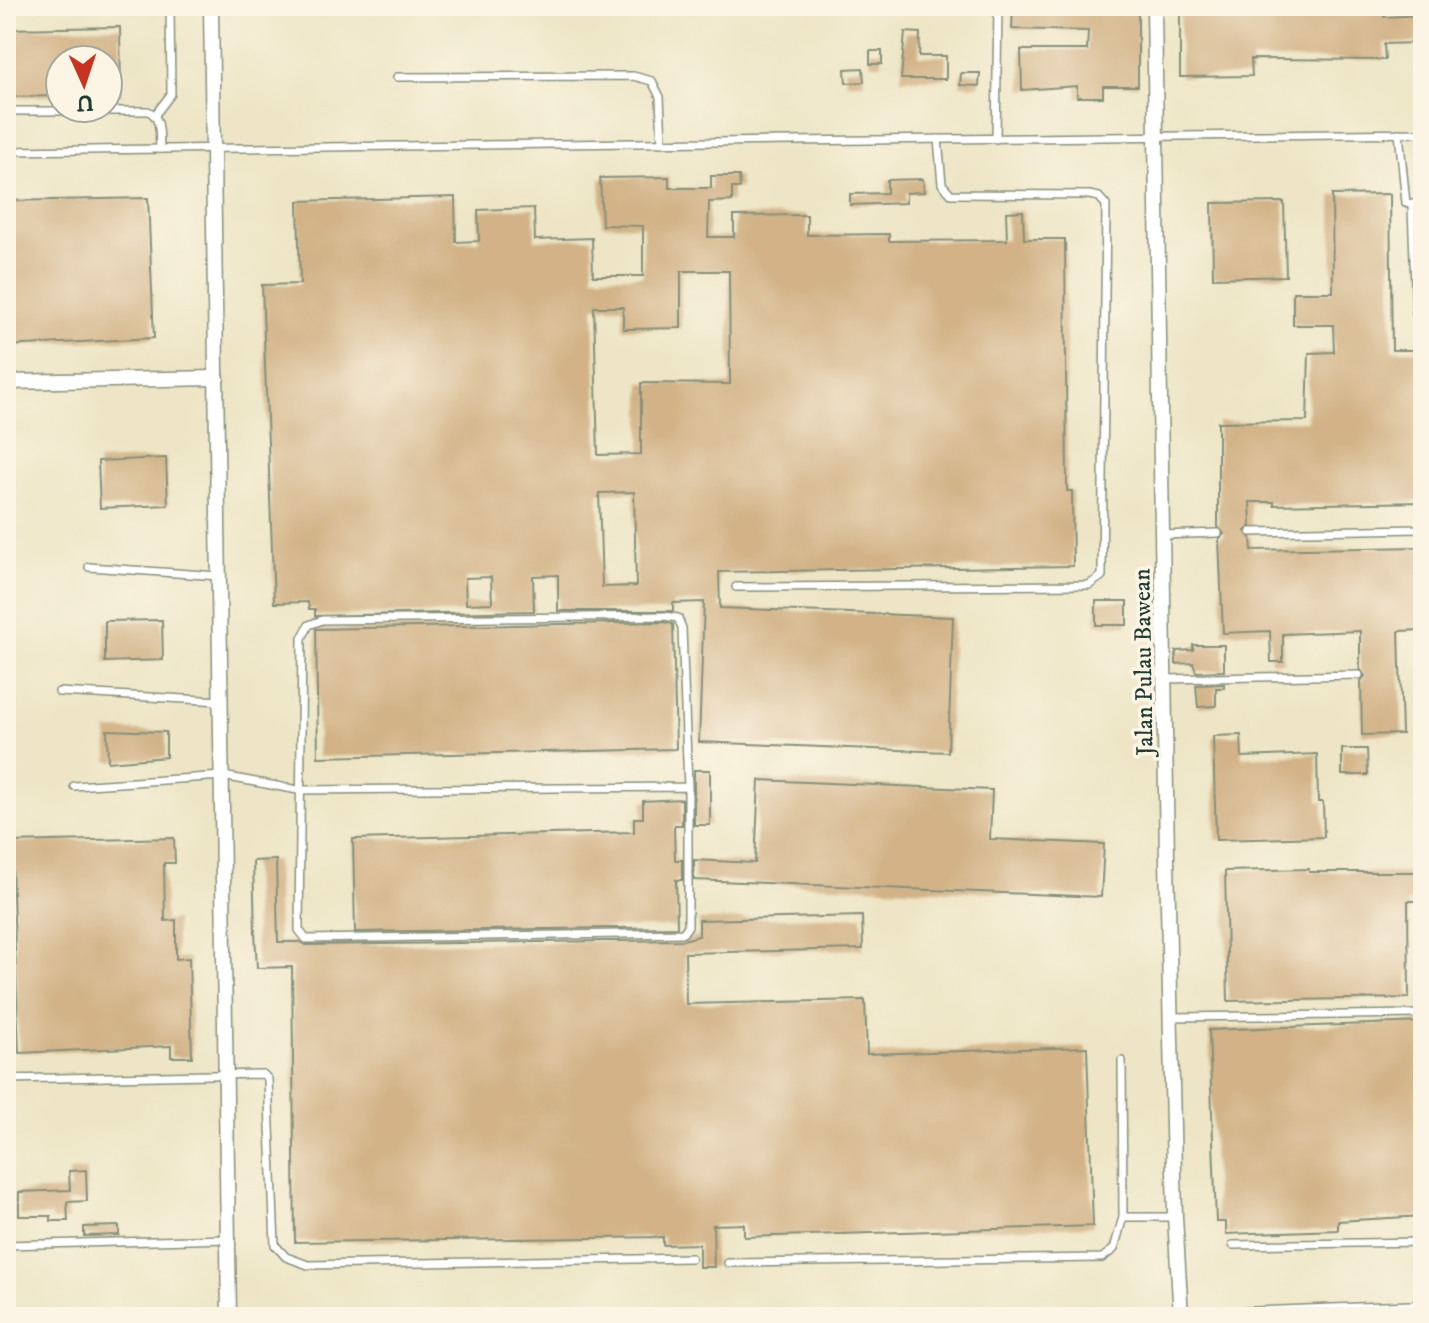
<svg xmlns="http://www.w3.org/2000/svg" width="1429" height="1323" font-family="'IM FELL DW Pica',serif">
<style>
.building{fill:#d2b286;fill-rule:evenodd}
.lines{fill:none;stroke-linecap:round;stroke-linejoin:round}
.lane-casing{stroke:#86917c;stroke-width:10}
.street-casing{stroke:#86917c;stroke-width:17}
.lane{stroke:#fff;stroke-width:7}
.street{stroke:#fff;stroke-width:14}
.labels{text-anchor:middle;stroke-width:7;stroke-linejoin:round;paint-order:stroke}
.street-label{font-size:24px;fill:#1f3d34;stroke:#fcf5e5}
</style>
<rect width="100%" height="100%" fill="#fcf5e5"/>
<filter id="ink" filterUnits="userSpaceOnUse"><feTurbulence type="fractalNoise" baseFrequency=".0125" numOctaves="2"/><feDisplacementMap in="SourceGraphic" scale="16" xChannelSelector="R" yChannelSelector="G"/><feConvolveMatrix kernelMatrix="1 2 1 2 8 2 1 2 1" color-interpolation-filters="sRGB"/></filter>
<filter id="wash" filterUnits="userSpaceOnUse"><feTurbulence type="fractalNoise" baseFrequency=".006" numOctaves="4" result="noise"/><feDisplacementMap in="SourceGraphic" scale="32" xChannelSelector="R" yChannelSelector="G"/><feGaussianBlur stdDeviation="1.8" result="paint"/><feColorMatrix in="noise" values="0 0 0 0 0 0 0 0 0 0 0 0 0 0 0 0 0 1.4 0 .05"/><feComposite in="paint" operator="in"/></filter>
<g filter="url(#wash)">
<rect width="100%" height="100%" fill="#ede5c5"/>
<g id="blocks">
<g class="building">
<polygon points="1013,6 1138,6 1138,86 1103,86 1103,97 1077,97 1077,86 1022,90 1021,50 1087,50 1088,31 1012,29"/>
<polygon points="1180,6 1384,6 1384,17 1423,15 1423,36 1417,36 1417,43 1384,44 1385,60 1251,59 1252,76 1180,77"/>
<polygon points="120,27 121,95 108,95 108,60 60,60 60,96 6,97 6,29"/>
<polygon points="905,32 920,33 919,56 946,56 946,79 901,79"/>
<rect x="870" y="51" width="12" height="13"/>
<polygon points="863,68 864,82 846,83 845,69"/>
<polygon points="961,73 980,73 979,86 960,85"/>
<path d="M 711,176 L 739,176 L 740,188 L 732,188 L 732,201 L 709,202 L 708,237 L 734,237 L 734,216 L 807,215 L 807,235 L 889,234 L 889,241 L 1007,240 L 1006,212 L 1023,211 L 1024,239 L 1065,239 L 1067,491 L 1072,491 L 1073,566 L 719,572 L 720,608 L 953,617 L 948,752 L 699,742 L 704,602 L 673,603 L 673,611 L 558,611 L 558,575 L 533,576 L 534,611 L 315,616 L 315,609 L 309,609 L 308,602 L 274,603 L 262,285 L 300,284 L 298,201 L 455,197 L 456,242 L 479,241 L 478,210 L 534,208 L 535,240 L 592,238 L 593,276 L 643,276 L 643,226 L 602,225 L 600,178 L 669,177 L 669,188 L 711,188 ZM 681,271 L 729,271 L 730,384 L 641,383 L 641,454 L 598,455 L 594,307 L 623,307 L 623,329 L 681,328 ZM 634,492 L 636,586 L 602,587 L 599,493 ZM 491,577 L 492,603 L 466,604 L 465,578 Z"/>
<polygon points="923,179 924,192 906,193 906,203 850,205 850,194 887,193 887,180"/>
<polygon points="1390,194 1392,350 1423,350 1423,502 1274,505 1274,502 1250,502 1251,526 1245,531 1251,538 1252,550 1423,547 1423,630 1399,631 1402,734 1362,735 1361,681 1365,676 1360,669 1360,631 1283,634 1283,662 1271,662 1270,631 1223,633 1219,539 1224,534 1218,527 1218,422 1307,421 1309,353 1334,352 1333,325 1293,325 1293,292 1333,292 1332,195"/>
<polygon points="148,198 154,338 6,346 6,201"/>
<polygon points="1284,202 1286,276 1213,278 1212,203"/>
<polygon points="166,458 168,505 100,508 98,461"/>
<rect x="1096" y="601" width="31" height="24"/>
<polygon points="162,620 163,660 105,662 105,621"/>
<polygon points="664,622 673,624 676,749 318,757 316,629"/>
<polygon points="1193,645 1224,645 1224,671 1196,672 1193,663 1176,664 1176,651 1193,650"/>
<polygon points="1224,684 1224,688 1216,688 1216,706 1198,707 1196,685"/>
<polygon points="107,730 166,732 166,757 108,762"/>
<polygon points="1241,735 1242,757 1317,754 1318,802 1323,802 1324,837 1216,840 1213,736"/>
<polygon points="1342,749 1367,749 1368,775 1342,775"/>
<rect x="694" y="770" width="16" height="55"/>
<polygon points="759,780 992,790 990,839 1104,844 1101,897 694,880 694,860 755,863"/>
<polygon points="682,799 682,825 675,825 674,828 675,860 682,860 682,880 676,880 677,927 355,932 353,839 634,832 634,818 643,818 643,801"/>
<polygon points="174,838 175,863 164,863 165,921 176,920 176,959 189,958 192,1057 171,1057 171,1046 19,1053 11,842"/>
<polygon points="276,860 278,942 300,942 305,945 683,940 699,936 699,920 862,916 863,949 685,953 686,1004 865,1000 867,1054 1087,1047 1093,1226 744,1237 744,1224 713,1225 714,1267 699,1267 699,1244 663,1245 663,1237 295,1242 292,967 257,968 255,932 253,861"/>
<polygon points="1309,869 1309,872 1423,872 1423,901 1408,901 1409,998 1228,1001 1225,871"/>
<polygon points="1423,1022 1423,1216 1338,1221 1338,1230 1226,1234 1226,1222 1216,1222 1209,1030"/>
<polygon points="86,1170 87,1201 67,1202 68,1221 51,1221 51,1216 19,1216 19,1192 70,1190 69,1171"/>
<polygon points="119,1226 119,1235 84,1236 84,1227"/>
</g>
</g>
</g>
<g filter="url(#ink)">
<use href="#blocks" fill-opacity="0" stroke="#86917c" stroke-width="2"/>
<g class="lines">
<g class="lane-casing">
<g id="lane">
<polyline points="397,77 633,76 652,81 660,97 662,143"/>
<path d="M 6,111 L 148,111 C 162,117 159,135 160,149"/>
<polyline points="155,115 171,94 170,6"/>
<polyline points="1399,133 1406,203 1423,206"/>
<polyline points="996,139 998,6"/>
<polyline points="6,151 1423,133"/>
<polyline points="1412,207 1416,313 1423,327"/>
<polyline points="1251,532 1423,529"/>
<polyline points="1162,535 1218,533"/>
<polyline points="89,567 219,576"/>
<polyline points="736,587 1089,585 1102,576 1106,205 1099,197 1089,195 951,194 942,184 938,139"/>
<polyline points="1166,679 1359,675"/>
<polyline points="59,692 221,701"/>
<polyline points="74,786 223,776 298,790 688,787 682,628 678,618 664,616 322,620 309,625 302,638 299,930 306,939 683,933 688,926 688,787"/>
<polyline points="6,1008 8,1079"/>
<polyline points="1171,1017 1423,1014"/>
<polyline points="6,1079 263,1074 268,1079 275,1245 286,1257 308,1265 691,1258"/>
<polyline points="1123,1217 1175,1217"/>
<polyline points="6,1245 227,1239"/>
<polyline points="1233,1245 1423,1242"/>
<polyline points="728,1263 1102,1258 1114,1249 1123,1217 1122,1061"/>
</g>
</g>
<g class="street-casing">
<g id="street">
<polyline points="211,6 229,1317"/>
<polyline points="1154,6 1167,859 1175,1217 1181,1317"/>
<polyline points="6,382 217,378"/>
<polyline points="1192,1317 1423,1308"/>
</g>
</g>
<use href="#lane" class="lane"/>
<use href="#street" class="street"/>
</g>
</g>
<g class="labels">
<g class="street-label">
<text transform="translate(1143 662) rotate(-91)" y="8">Jalan Pulau Bawean</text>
</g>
</g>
<rect width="1429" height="1323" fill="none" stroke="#fcf5e5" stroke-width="32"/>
<g transform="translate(84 84) rotate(177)"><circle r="38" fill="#fcf5e5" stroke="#a4ab9e" stroke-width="2"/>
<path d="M0-6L14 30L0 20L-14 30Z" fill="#c8321e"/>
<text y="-12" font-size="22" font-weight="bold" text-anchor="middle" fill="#1f3d34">U</text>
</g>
</svg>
